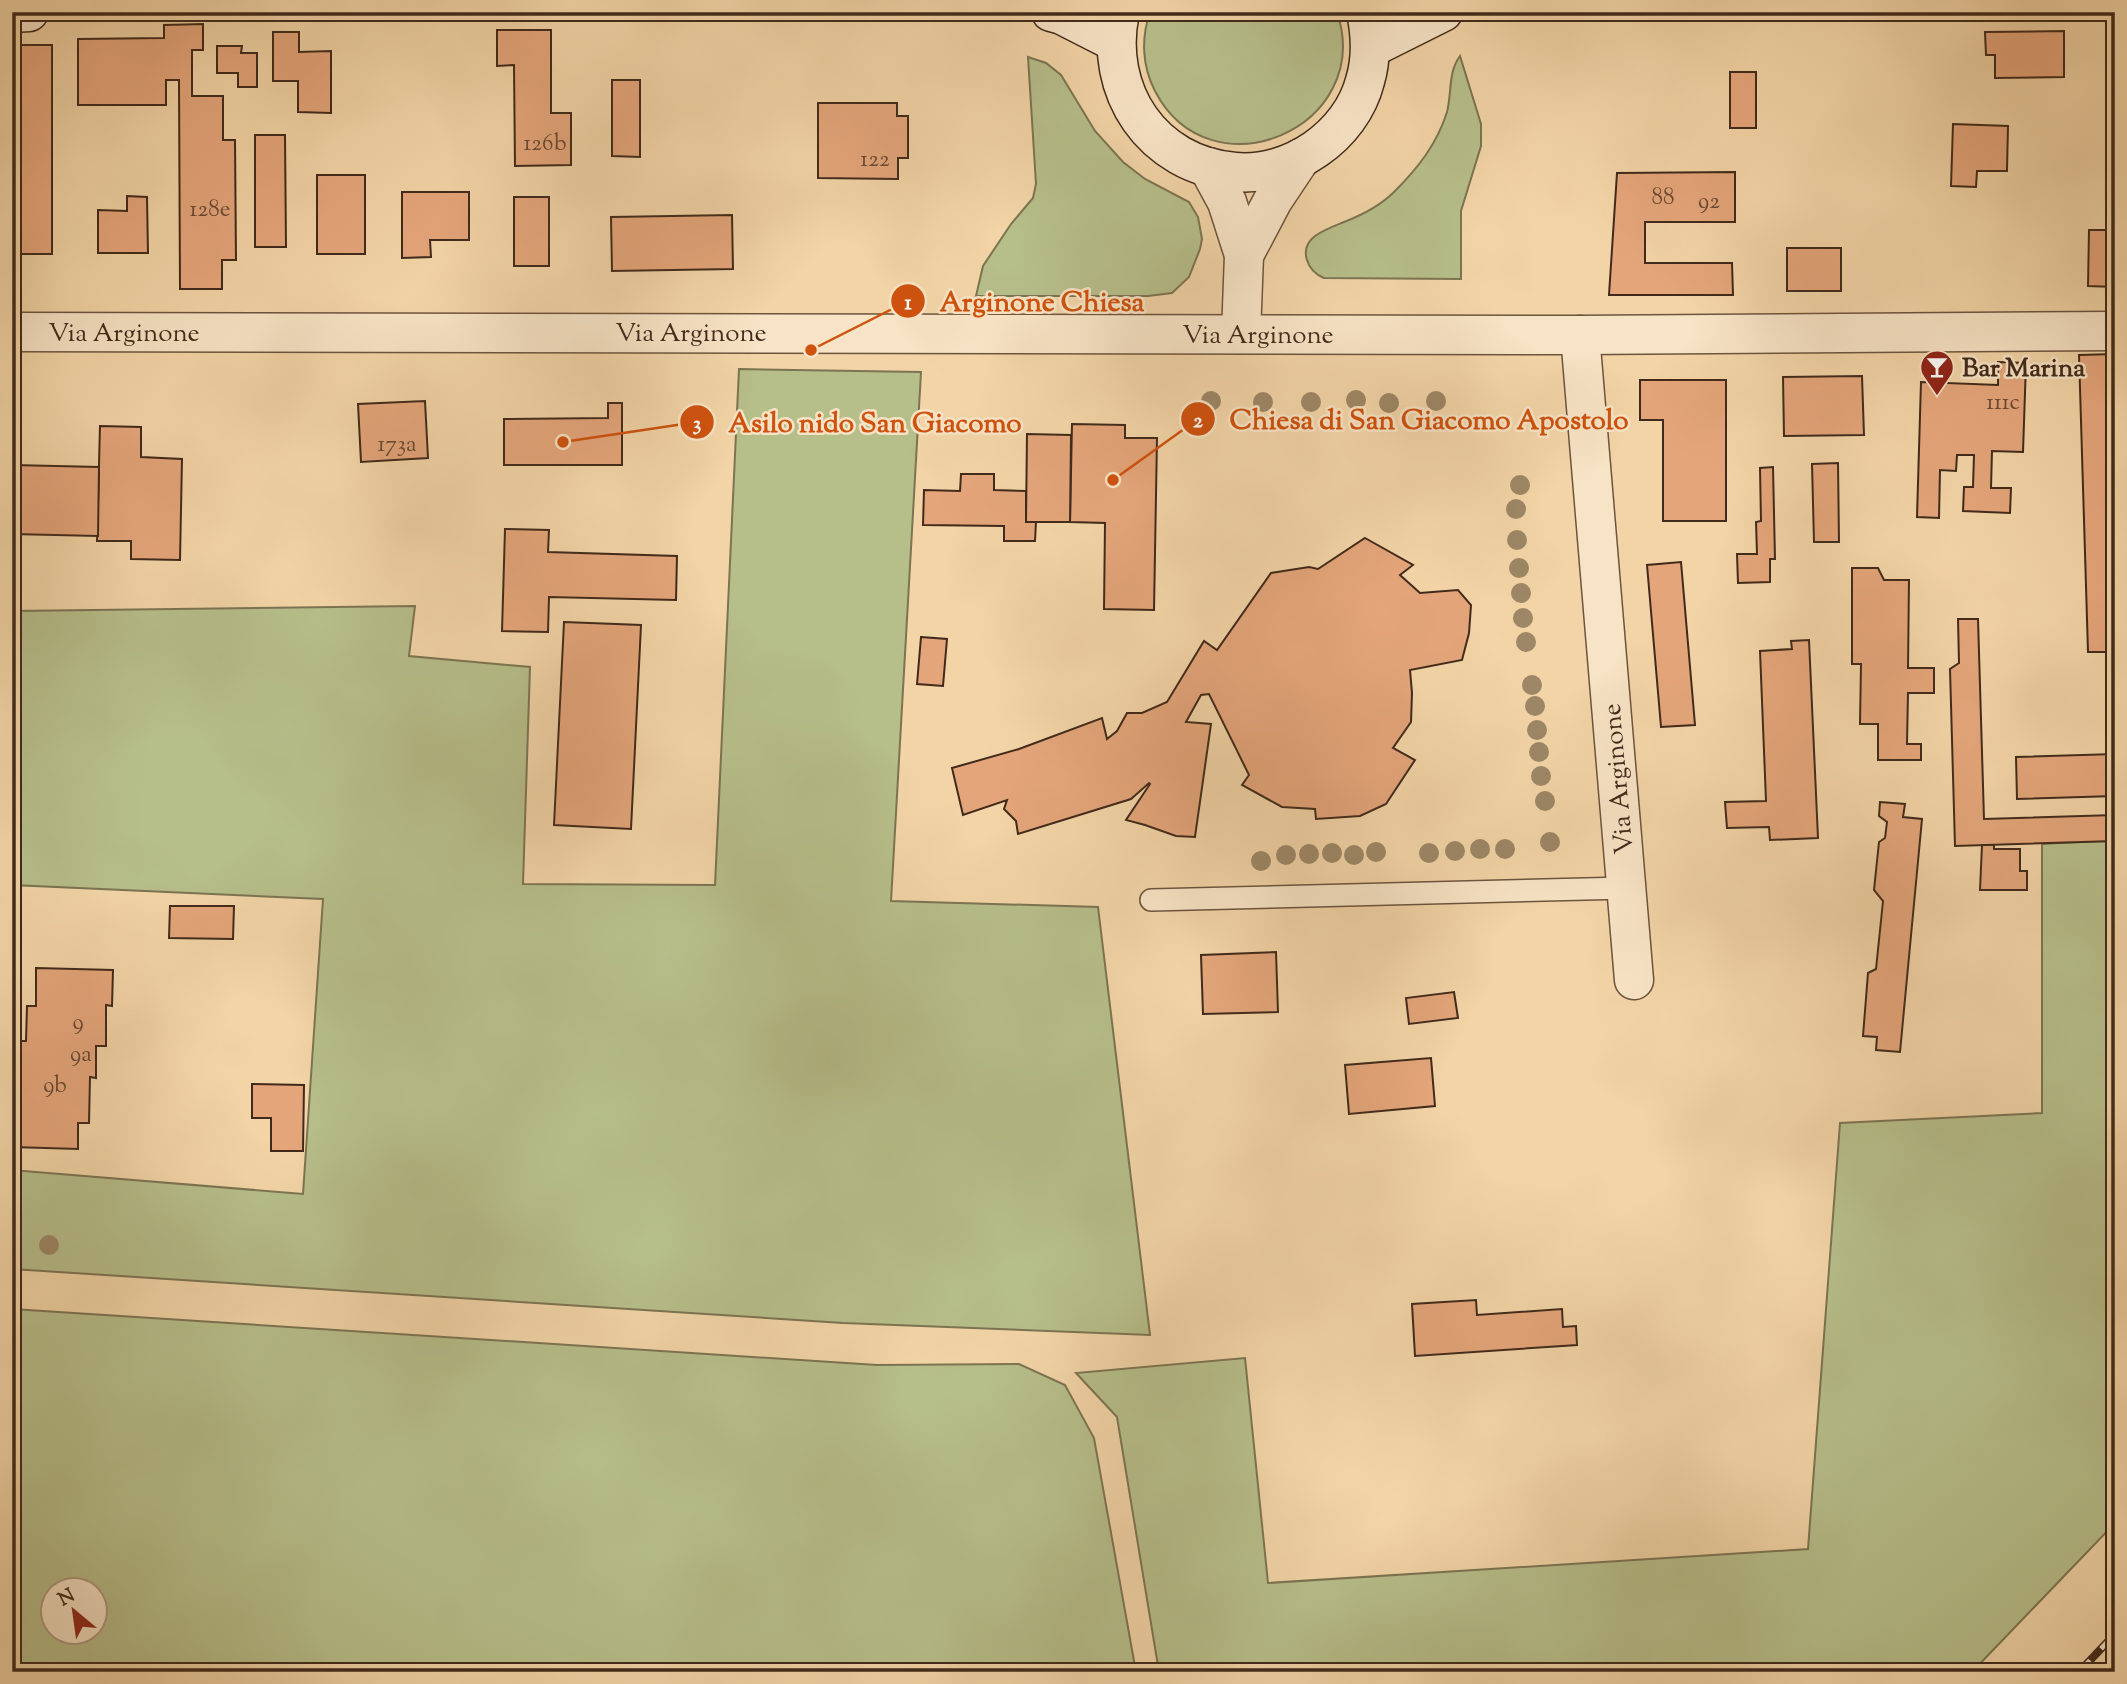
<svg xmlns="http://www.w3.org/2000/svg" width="2127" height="1684" font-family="'Sorts Mill Goudy',serif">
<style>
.green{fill:#b6be8a;stroke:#7c7452;stroke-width:2;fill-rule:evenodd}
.building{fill:#e4a57a;stroke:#412a1b;stroke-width:2}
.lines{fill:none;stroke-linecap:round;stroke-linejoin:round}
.service-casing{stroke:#6d543e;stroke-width:24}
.minor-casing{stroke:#6d543e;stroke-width:41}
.secondary-casing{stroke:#412a1b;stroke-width:41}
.service{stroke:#f7e3c5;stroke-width:21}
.minor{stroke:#f7e3c5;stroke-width:38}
.secondary{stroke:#f7e3c5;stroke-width:38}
.rail-casing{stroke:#412a1b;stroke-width:8}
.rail{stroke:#f7e3c5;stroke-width:5;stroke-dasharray:16;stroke-linecap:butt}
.tree{fill:#9d8766}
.labels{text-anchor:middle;stroke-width:5;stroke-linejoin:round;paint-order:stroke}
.number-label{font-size:23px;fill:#6a4933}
.street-label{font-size:26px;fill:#412a1b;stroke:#f7e3c5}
.poi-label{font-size:26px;font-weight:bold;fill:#412a1b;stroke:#f7e3c5;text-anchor:start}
.leader{fill:none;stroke:#cf520e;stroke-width:2.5}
.callout-dot{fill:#cf520e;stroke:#f7e3c5;stroke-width:2.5}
.mark-label{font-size:21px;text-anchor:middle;font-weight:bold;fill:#fff}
.callout-label{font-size:28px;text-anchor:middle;font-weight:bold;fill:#cf520e;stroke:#f7e3c5;stroke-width:5;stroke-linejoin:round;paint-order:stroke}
</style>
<rect width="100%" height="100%" fill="#f2d4a6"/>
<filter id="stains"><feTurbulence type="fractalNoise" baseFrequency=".00286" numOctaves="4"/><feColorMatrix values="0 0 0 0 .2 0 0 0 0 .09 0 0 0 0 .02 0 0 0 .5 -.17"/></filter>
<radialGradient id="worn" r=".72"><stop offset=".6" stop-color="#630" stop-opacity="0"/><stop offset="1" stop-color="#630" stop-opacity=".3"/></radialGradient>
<g class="green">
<path d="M 1150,12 L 1337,12 C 1376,128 1210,198 1155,91 C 1142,66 1141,38 1150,12 Z"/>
<path d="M 1460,56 L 1481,124 L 1481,146 L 1461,211 L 1461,279 L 1324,278 C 1307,271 1298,249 1315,236 C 1323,230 1334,226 1344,222 C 1362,215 1380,206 1394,192 C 1418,168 1437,144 1447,112 C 1452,92 1448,72 1460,56 Z"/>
<polygon points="1028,57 1046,63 1061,75 1095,131 1123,162 1145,179 1189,202 1198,217 1202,239 1200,249 1189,277 1172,293 1148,296 976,296 983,266 1011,224 1033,198 1036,184"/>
<polygon points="739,369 921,372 891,901 1098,907 1150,1335 843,1323 12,1269 12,1170 303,1194 323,899 12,885 12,611 415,606 409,656 530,667 523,884 715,885"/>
<polygon points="2115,840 2115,1523 1972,1672 1159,1672 1117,1417 1076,1373 1245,1358 1268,1583 1808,1549 1840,1123 2042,1113 2042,844"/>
<path d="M 12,1309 L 877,1365 L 1019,1364 L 1065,1385 L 1094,1438 L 1136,1672 L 12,1672 ZM 52,1590 L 94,1590 L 94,1632 L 52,1632 Z"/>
</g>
<g class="building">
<polygon points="203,24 203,50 192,50 192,96 223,96 223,140 235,140 236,260 222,260 222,289 180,289 179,80 166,80 166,105 78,105 78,39 164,38 164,25"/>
<polygon points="497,30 551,30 551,113 571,113 571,165 515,166 514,65 497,66"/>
<polygon points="2064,31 2064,77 1995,78 1995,55 1986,55 1985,32"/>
<polygon points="273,32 299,32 299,52 331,51 331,113 298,112 298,81 273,81"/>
<rect x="12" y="45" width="40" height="209"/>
<polygon points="217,46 242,46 241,53 257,53 257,87 238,87 238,73 217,73"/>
<rect x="1730" y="72" width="26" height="56"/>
<polygon points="612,80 640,80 640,157 612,156"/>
<polygon points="818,103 897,103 897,116 908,116 908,158 898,158 898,179 818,178"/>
<polygon points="1953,124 2008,126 2007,171 1977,171 1976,187 1951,186"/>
<polygon points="255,135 285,135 286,247 255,247"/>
<polygon points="1735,172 1735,222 1645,222 1645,263 1732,263 1733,295 1609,295 1617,173"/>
<rect x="317" y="175" width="48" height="79"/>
<polygon points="402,192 469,192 469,240 430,240 431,257 402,258"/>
<polygon points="127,196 147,197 148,253 98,253 98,210 127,211"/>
<rect x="514" y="197" width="35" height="69"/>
<polygon points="732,215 733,269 612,271 611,217"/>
<polygon points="2089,230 2115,230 2115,287 2088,286"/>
<rect x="1787" y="248" width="54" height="43"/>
<polygon points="2115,354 2115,652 2088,652 2079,355"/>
<polygon points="1998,362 2026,363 2023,452 1992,451 1991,488 2011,488 2010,513 1963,511 1964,487 1973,487 1974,455 1957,455 1956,471 1940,470 1939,518 1917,517 1921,382 1998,385"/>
<polygon points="1862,376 1864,435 1784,436 1783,377"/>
<polygon points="1640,380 1726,380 1726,521 1663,521 1663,420 1640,420"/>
<polygon points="425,401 428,458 361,462 358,404"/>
<polygon points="608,403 622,403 622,465 504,465 504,419 608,418"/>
<polygon points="1072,424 1125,425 1125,438 1157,438 1154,610 1104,609 1105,523 1070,522"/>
<polygon points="100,426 141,427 141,457 182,459 180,560 131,559 131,541 97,541"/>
<polygon points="1027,434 1071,435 1070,522 1026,522"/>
<polygon points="1838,463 1839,542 1814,542 1812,464"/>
<polygon points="12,465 99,467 98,536 12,534"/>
<polygon points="1773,467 1775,559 1770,559 1770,582 1738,583 1737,554 1757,554 1756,522 1761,521 1760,468"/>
<polygon points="961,474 994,474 994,490 1026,491 1026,522 1036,522 1035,541 1004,541 1004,526 923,525 924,490 960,491"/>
<polygon points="505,529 549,530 548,552 677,556 676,600 549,597 548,632 502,631"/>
<polygon points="1365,538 1413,565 1400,575 1420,593 1458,590 1471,605 1469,633 1462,660 1410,670 1412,693 1411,722 1393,748 1415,760 1386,804 1360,816 1316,819 1315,809 1282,807 1242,785 1249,775 1209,694 1201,695 1186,722 1211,724 1195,837 1176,836 1145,825 1126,820 1150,784 1149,783 1131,799 1018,834 1016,821 1004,809 1007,800 963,815 952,768 1019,749 1102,718 1107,739 1117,731 1127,713 1142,713 1167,702 1204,641 1217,650 1271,573 1309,567 1318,569"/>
<polygon points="1681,562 1695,725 1661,727 1647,565"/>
<polygon points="1852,568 1878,568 1884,580 1909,580 1908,668 1934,668 1934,693 1908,693 1907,744 1921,744 1921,760 1878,760 1878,724 1860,724 1861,664 1852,664"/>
<polygon points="1958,619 1978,619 1984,819 2115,815 2115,841 1955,846 1950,669 1959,663"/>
<polygon points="564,622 641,625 631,829 554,825"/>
<polygon points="921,637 947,639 943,686 917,684"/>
<polygon points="1809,640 1818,838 1770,840 1769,827 1727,828 1725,802 1766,801 1760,651 1792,649 1791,641"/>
<polygon points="2115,754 2115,796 2017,799 2016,757"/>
<polygon points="1880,802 1905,804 1903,817 1922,819 1900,1052 1876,1050 1877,1037 1863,1036 1868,973 1876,969 1883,901 1874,890 1879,842 1885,838 1887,822 1879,816"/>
<polygon points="1982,845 1994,845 1994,849 2020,849 2020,871 2027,871 2027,890 1980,890"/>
<polygon points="170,906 234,906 233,939 169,938"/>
<polygon points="1276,952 1278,1012 1203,1014 1201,955"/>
<polygon points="36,968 113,970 112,1006 106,1005 106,1046 96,1046 96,1078 90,1077 89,1123 78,1123 78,1149 12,1147 12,1068 17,1068 18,1041 26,1041 27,1006 36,1006"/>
<polygon points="1454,992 1458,1018 1409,1024 1406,998"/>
<polygon points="1431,1058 1435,1106 1349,1114 1345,1065"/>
<polygon points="252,1084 304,1085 303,1151 271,1151 271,1118 252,1118"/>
<polygon points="1476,1300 1477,1315 1562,1309 1563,1327 1576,1326 1577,1345 1415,1356 1412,1304"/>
</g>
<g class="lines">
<g class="service-casing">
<polyline id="service" points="1151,900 1626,888"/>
</g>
<g class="minor-casing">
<g id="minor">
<polyline points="1208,167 1227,202 1244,255 1241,334"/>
<polyline points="1244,255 1273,200 1301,158"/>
<polyline points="12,332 1580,335 2115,331"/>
<polyline points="1580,335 1634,980"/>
</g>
</g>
<g class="secondary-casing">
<g id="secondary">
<polyline points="1051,12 1062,15 1115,42"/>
<path d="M 1120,12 C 1103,91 1152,165 1235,172 C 1291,177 1351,136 1365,81 C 1372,58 1371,36 1366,12"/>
<polyline points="12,13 29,12"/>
<polyline points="1371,48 1443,12"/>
</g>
</g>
<use href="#service" class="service"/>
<use href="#minor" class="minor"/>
<use href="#secondary" class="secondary"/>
<g class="rail-casing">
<polyline id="rail" points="2079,1672 2115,1634"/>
</g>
<use href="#rail" class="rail"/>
</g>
<g class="tree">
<circle cx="1356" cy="400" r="10"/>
<circle cx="1211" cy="401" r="10"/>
<circle cx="1436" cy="401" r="10"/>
<circle cx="1263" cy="402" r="10"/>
<circle cx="1311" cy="402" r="10"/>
<circle cx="1389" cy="403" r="10"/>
<circle cx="1520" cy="485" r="10"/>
<circle cx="1516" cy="509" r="10"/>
<circle cx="1517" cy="540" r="10"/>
<circle cx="1519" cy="568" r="10"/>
<circle cx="1521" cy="593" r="10"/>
<circle cx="1523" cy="618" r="10"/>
<circle cx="1526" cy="642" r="10"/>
<circle cx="1532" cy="685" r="10"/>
<circle cx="1535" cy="706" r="10"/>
<circle cx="1537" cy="730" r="10"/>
<circle cx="1539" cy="752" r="10"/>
<circle cx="1541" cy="776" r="10"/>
<circle cx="1545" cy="801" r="10"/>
<circle cx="1550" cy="842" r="10"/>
<circle cx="1480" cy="849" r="10"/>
<circle cx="1505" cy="849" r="10"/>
<circle cx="1455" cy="851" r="10"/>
<circle cx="1376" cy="852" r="10"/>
<circle cx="1332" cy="853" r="10"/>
<circle cx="1429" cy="853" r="10"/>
<circle cx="1309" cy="854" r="10"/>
<circle cx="1286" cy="855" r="10"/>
<circle cx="1354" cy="855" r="10"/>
<circle cx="1261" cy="861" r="10"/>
<circle cx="49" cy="1245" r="10"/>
</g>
<defs>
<g id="bar-pin" transform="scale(1.75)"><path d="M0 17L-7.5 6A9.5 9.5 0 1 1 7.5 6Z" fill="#8f2418" stroke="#f7e3c5"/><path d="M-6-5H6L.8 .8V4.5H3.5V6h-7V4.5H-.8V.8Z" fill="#fff"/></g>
</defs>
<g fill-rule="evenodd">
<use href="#bar-pin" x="1937" y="367"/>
</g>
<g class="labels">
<g class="number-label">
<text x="545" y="150">126b</text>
<text x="875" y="166">122</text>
<text x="1663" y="204">88</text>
<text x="1709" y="208">92</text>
<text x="210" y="216">128e</text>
<text x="2003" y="409">111c</text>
<text x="397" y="451">173a</text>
<text x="78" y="1029">9</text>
<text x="81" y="1061">9a</text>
<text x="55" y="1092">9b</text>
</g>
<g class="street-label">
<text x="124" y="341">Via Arginone</text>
<text x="691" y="341">Via Arginone</text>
<text x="1258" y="343">Via Arginone</text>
<text transform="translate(1617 779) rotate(-95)" y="9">Via Arginone</text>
</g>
<g class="poi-label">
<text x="1962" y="376">Bar Marina</text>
</g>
</g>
<path class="leader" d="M811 350L908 301M1113 480L1198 419M563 442L697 422"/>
<g class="callout-dot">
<circle cx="811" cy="350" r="7"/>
<circle cx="1113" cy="480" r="7"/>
<circle cx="563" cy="442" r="7"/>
<circle cx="908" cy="301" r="18"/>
<circle cx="1198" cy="419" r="18"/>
<circle cx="697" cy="422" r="18"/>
</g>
<g class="mark-label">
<text x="908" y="309">1</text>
<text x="1198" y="427">2</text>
<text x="697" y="430">3</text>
</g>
<g class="callout-label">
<text x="1042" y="311">Arginone Chiesa</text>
<text x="1429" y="429">Chiesa di San Giacomo Apostolo</text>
<text x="875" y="432">Asilo nido San Giacomo</text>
</g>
<rect width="2127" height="1684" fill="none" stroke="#f2d4a6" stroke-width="42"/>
<rect x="14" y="14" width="2099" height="1656" fill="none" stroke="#412a1b" stroke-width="3.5"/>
<rect x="21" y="21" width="2085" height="1642" fill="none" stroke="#412a1b" stroke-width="2"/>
<g transform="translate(74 1611) rotate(331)"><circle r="33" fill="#f7e3c5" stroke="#ae9981" stroke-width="2"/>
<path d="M0-5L12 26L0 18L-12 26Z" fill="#8f2418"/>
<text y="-10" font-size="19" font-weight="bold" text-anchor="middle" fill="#412a1b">N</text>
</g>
<rect width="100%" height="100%" filter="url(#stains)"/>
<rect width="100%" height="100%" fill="url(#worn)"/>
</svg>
